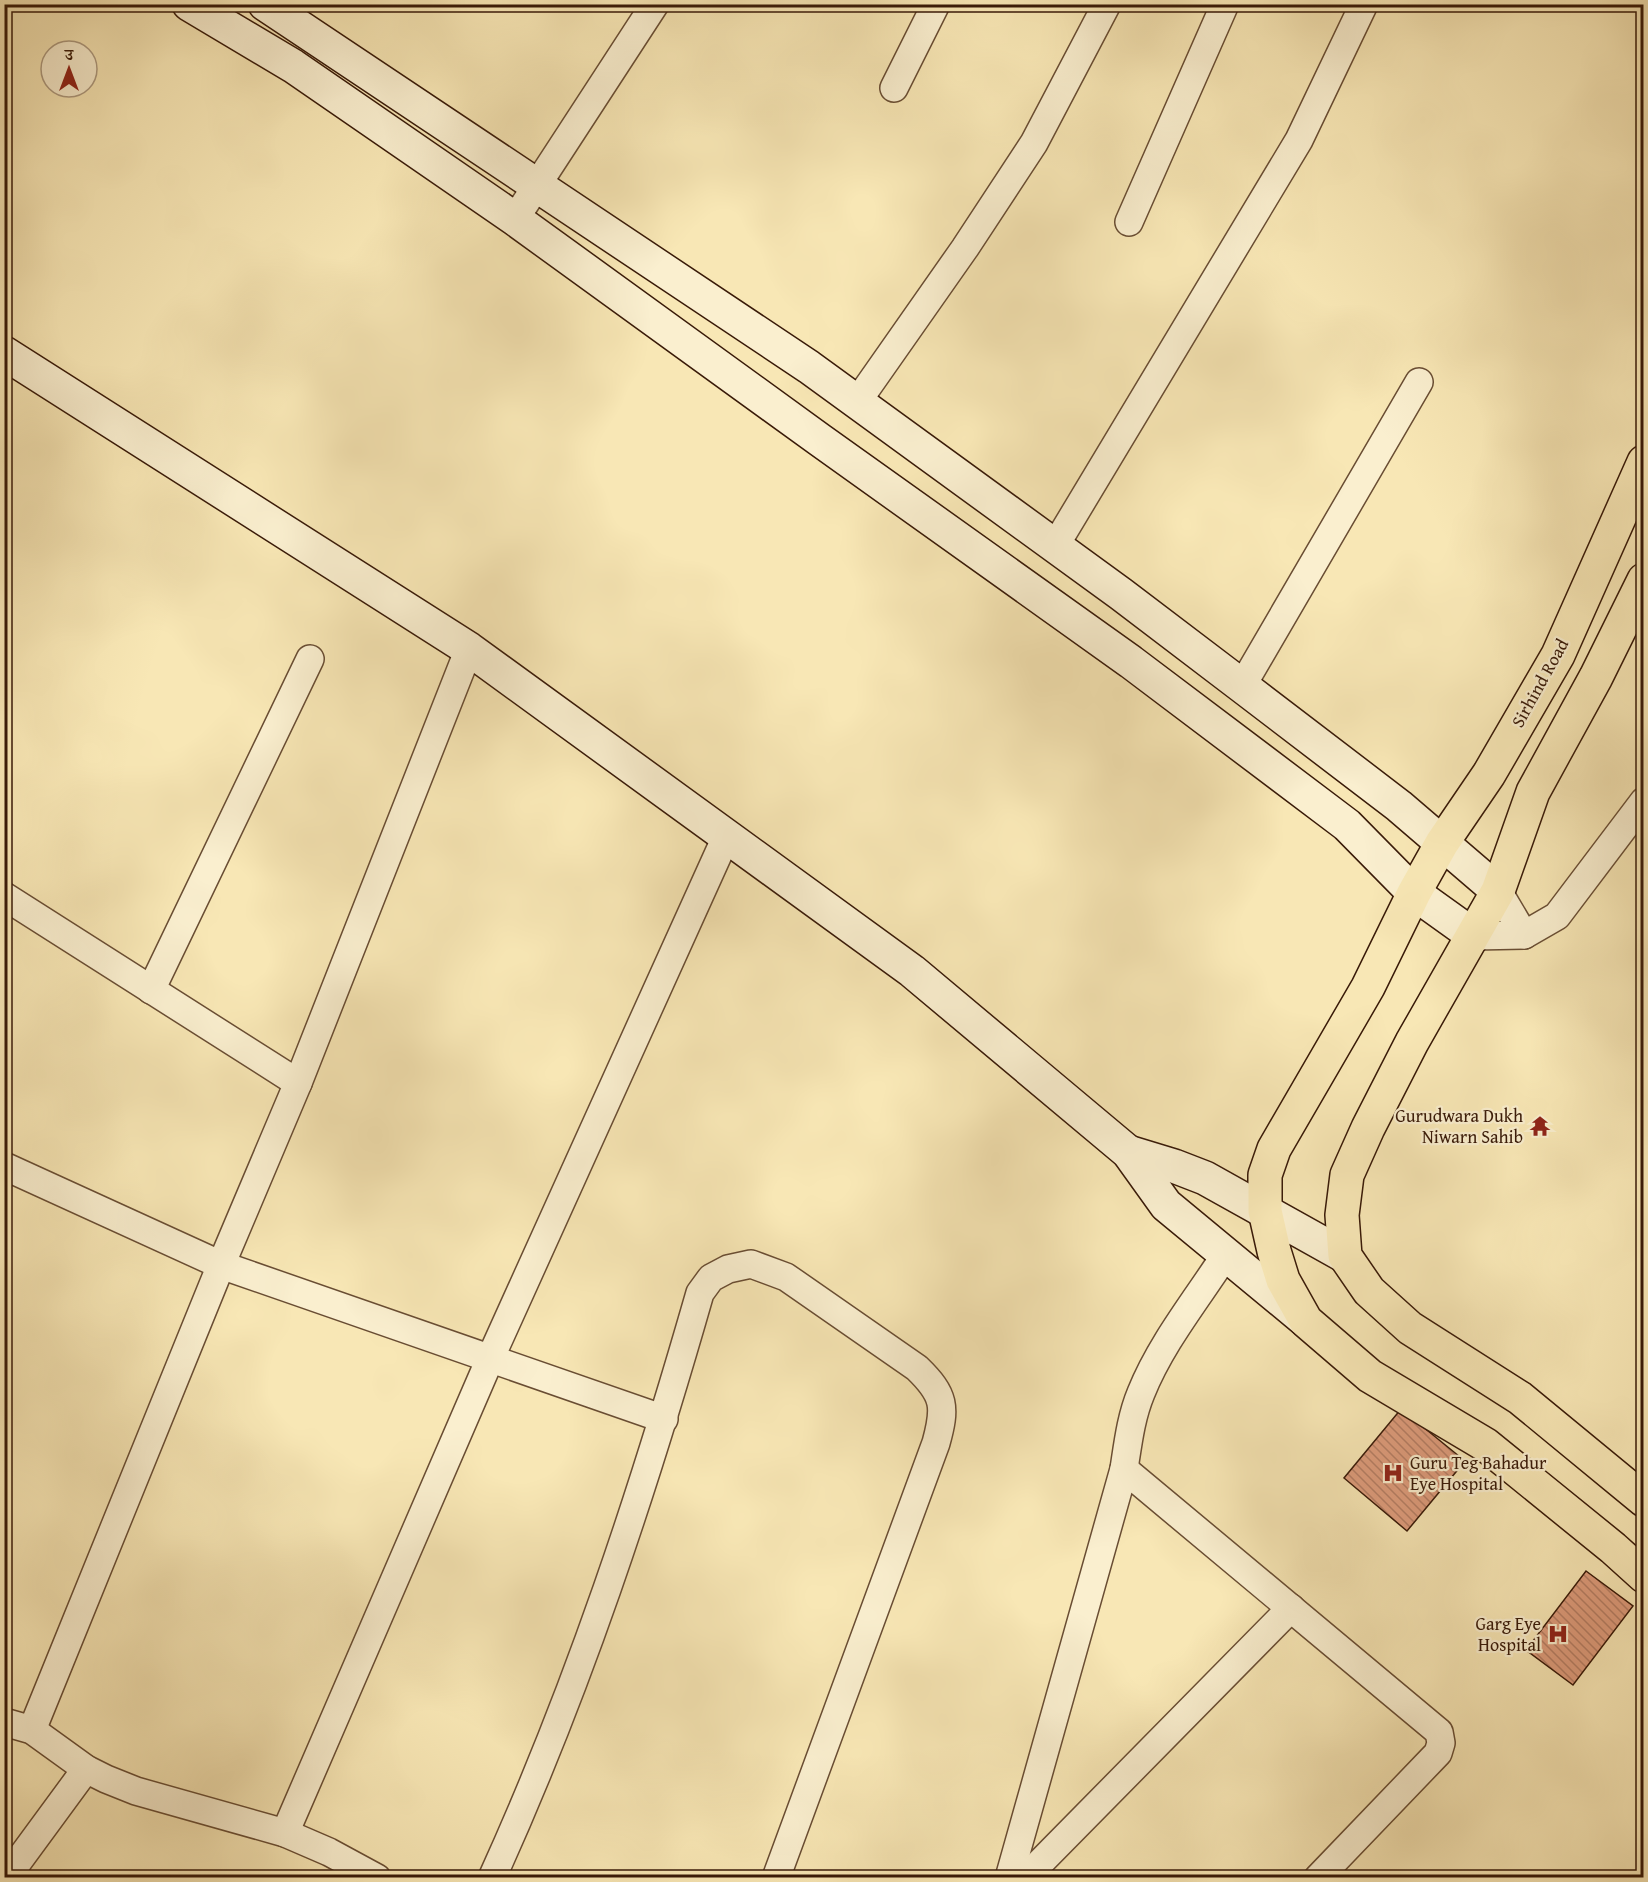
<svg xmlns="http://www.w3.org/2000/svg" width="1648" height="1882" font-family="'Gentium Book Plus','Noto Serif Devanagari',serif">
<style>
.building{fill:url(#building-back-hatch);stroke:#391a08;stroke-width:1.5}
.lines{fill:none;stroke-linecap:round;stroke-linejoin:round}
.street-casing{stroke:#694d33;stroke-width:30}
.secondary-casing{stroke:#391a08;stroke-width:36}
.primary-casing{stroke:#391a08;stroke-width:36}
.street{stroke:#faefcf;stroke-width:27}
.secondary{stroke:#faefcf;stroke-width:33}
.primary{stroke:#f8e7b5;stroke-width:33}
.labels{text-anchor:middle;stroke-width:4.5;stroke-linejoin:round;paint-order:stroke}
.street-label{font-size:18px;fill:#391a08;stroke:#faefcf}
.poi-label{font-size:18px;fill:#391a08;stroke:#faefcf;text-anchor:end}
</style>
<defs>
<pattern id="building-back-hatch" width="6" height="6" patternUnits="userSpaceOnUse" patternTransform="scale(1.5)"><rect width="6" height="6" fill="#de9c7c"/><path d="M-1 5l2 2M0 0l6 6M5-1l2 2" fill="none" stroke="#b57e64"/></pattern>
</defs>
<rect width="100%" height="100%" fill="#f8e7b5"/>
<filter id="stains"><feTurbulence type="fractalNoise" baseFrequency=".00333" numOctaves="4"/><feColorMatrix values="0 0 0 0 .2 0 0 0 0 .09 0 0 0 0 .02 0 0 0 .5 -.17"/></filter>
<radialGradient id="worn" r=".72"><stop offset=".6" stop-color="#630" stop-opacity="0"/><stop offset="1" stop-color="#630" stop-opacity=".3"/></radialGradient>
<g class="building">
<polygon points="1401,1409 1465,1461 1407,1531 1344,1478"/>
<polygon points="1586,1571 1633,1606 1573,1685 1526,1650"/>
</g>
<g class="lines">
<g class="street-casing">
<g id="street">
<polyline points="894,88 936,4"/>
<polyline points="515,219 655,4"/>
<polyline points="1129,222 1225,4"/>
<polyline points="857,402 965,248 1034,143 1107,4"/>
<polyline points="1055,546 1299,140 1364,4"/>
<polyline points="1242,686 1419,382"/>
<polyline points="1498,891 1524,935"/>
<polyline points="4,896 298,1083"/>
<polyline points="1474,936 1524,935 1557,916 1644,801"/>
<polyline points="151,990 310,659"/>
<polyline points="4,1166 221,1265 664,1419"/>
<path d="M 1124,1469 C 1128,1443 1131,1417 1141,1393 C 1161,1343 1197,1299 1226,1254"/>
<polyline points="4,1722 32,1730 86,1769 106,1779 136,1791 285,1833 329,1852 377,1878"/>
<polyline points="32,1730 221,1265 298,1083 469,649"/>
<polyline points="285,1833 490,1359 726,837"/>
<polyline points="6,1878 86,1769"/>
<path d="M 492,1878 C 578,1689 643,1492 700,1293 L 711,1278 L 728,1269 L 751,1264 L 786,1277 L 917,1368 C 945,1395 946,1407 936,1443 L 776,1878"/>
<polyline points="1009,1878 1124,1469 1439,1732 1441,1743 1438,1753 1318,1878"/>
<polyline points="1025,1878 1291,1608"/>
</g>
</g>
<g class="secondary-casing">
<g id="secondary">
<polyline points="189,4 293,66 515,219 820,440 1131,662 1347,825 1414,893 1474,936"/>
<polyline points="265,4 809,367 1121,594 1242,686 1399,806 1498,891"/>
<polyline points="4,353 469,649 912,971 1128,1152 1166,1205 1304,1319"/>
<polyline points="1128,1152 1174,1166 1205,1178 1345,1256"/>
</g>
</g>
<g class="primary-casing">
<g id="primary">
<polyline points="1644,462 1558,655 1489,774 1442,843 1414,893 1368,987 1274,1149 1265,1175 1265,1211 1274,1251 1283,1280 1306,1321 1370,1376 1486,1445 1613,1548 1644,1576"/>
<polyline points="1644,580 1596,677 1533,792 1498,891 1412,1042 1368,1128 1347,1175 1342,1215 1345,1256 1369,1291 1410,1328 1520,1398 1644,1500"/>
</g>
</g>
<use href="#street" class="street"/>
<use href="#secondary" class="secondary"/>
<use href="#primary" class="primary"/>
</g>
<defs>
<g id="temple-bare" transform="scale(1.62)"><path d="M0-6L5-2H3V0L6.5 2.5H4V6H1.5V3h-3V6H-4V2.5H-6.5L-3 0V-2H-5Z" fill="#8f2418" stroke="#faefcf" stroke-width="2.5" paint-order="stroke"/></g>
<g id="hospital-bare" transform="scale(1.62)"><path d="M-5-5h3v3.5h4V-5h3V5h-3V1.5h-4V5h-3Z" fill="#8f2418" stroke="#faefcf" stroke-width="2.5" paint-order="stroke"/></g>
</defs>
<g fill-rule="evenodd">
<use href="#temple-bare" x="1540" y="1126"/>
<use href="#hospital-bare" x="1393" y="1473"/>
<use href="#hospital-bare" x="1558" y="1634"/>
</g>
<g class="labels">
<g class="street-label">
<text transform="translate(1540 683) rotate(-61)" y="6">Sirhind Road</text>
</g>
<g class="poi-label">
<text x="1523" y="1122">Gurudwara Dukh<tspan x="1523" dy="21">Niwarn Sahib</tspan></text>
<text x="1410" y="1469" text-anchor="start">Guru Teg Bahadur<tspan x="1410" dy="21">Eye Hospital</tspan></text>
<text x="1541" y="1630">Garg Eye<tspan x="1541" dy="21">Hospital</tspan></text>
</g>
</g>
<rect width="1648" height="1882" fill="none" stroke="#f8e7b5" stroke-width="24"/>
<rect x="6" y="6" width="1636" height="1870" fill="none" stroke="#391a08" stroke-width="3"/>
<rect x="12" y="12" width="1624" height="1858" fill="none" stroke="#391a08" stroke-width="1.5"/>
<g transform="translate(69 69)"><circle r="28" fill="#faefcf" stroke="#ad9a7f" stroke-width="1.5"/>
<path d="M0-4.5L10 22L0 15L-10 22Z" fill="#8f2418"/>
<text y="-9" font-size="16" font-weight="bold" text-anchor="middle" fill="#391a08">उ</text>
</g>
<rect width="100%" height="100%" filter="url(#stains)"/>
<rect width="100%" height="100%" fill="url(#worn)"/>
</svg>
